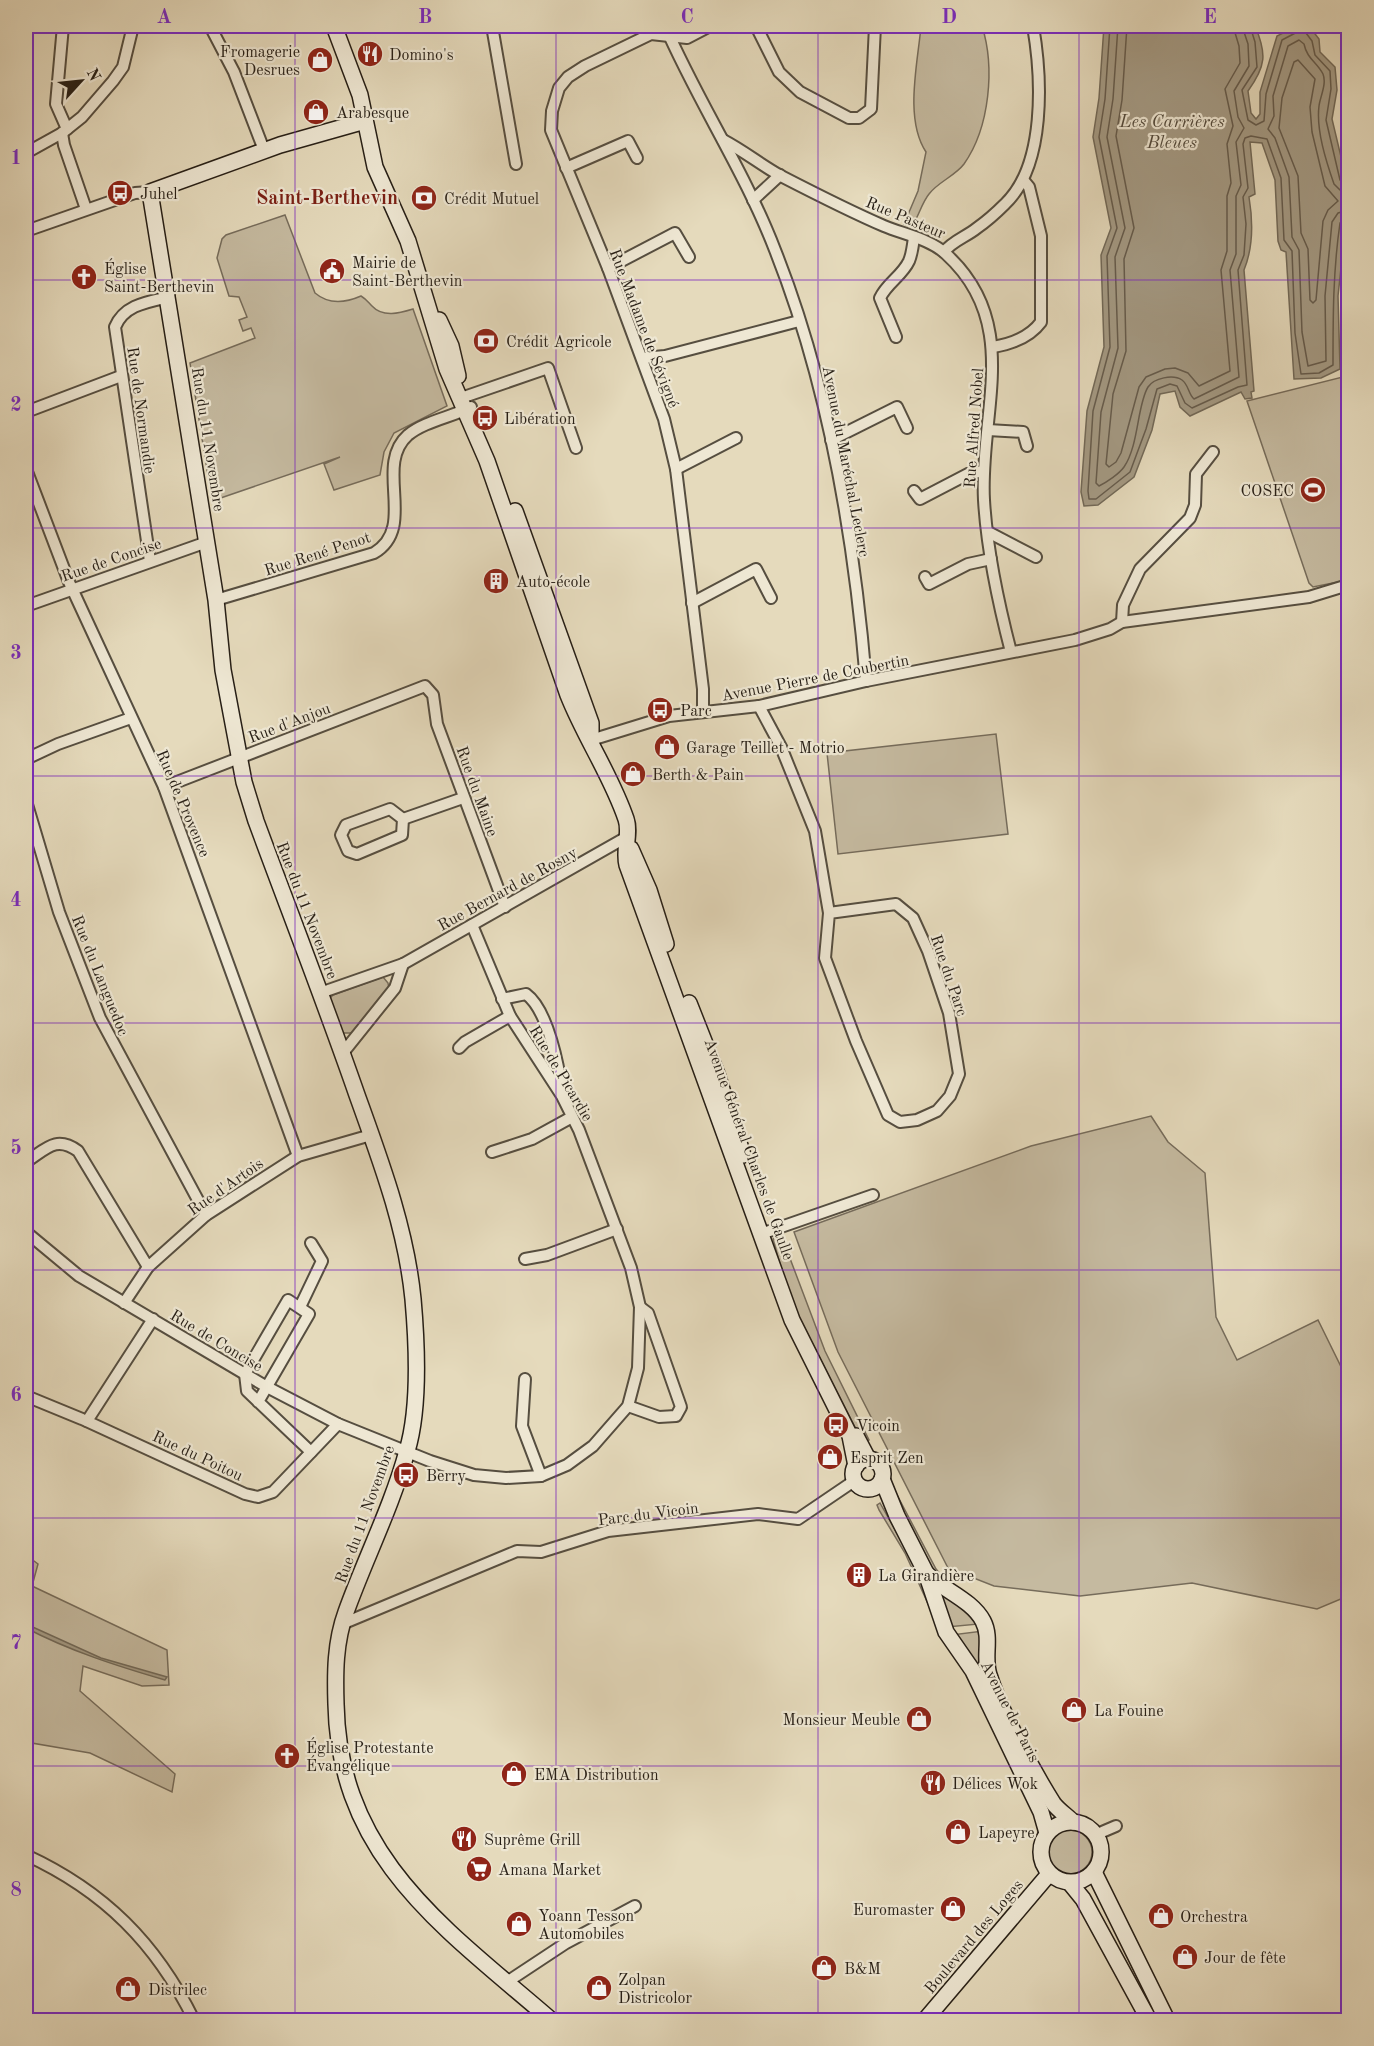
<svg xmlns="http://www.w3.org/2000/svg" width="1374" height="2046" font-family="'Old Standard TT',serif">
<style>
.green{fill:#c5baa0;stroke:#766c5b;stroke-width:1.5}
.water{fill:#a49a84;stroke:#726958;stroke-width:1.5}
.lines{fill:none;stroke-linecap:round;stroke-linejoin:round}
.shore{stroke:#665c4d;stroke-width:1.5}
.street-casing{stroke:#564e40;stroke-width:14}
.secondary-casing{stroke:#271f16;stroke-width:18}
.street{stroke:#eee7d3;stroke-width:10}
.secondary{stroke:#eee7d3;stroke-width:15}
.grid{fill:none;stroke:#7b2cbf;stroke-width:1.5;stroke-opacity:0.55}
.labels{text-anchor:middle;stroke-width:4.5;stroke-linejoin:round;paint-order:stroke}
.poi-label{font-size:16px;fill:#271f16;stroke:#eee7d3;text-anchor:start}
.street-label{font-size:16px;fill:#271f16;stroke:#eee7d3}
.water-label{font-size:18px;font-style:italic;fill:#534a3c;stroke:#eee7d3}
.quarter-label{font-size:20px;font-weight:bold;fill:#7a1f14;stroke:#eee7d3}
.neatline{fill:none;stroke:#7b2cbf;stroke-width:2}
.grid-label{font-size:20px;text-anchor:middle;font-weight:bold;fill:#7b2cbf}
</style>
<rect width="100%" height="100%" fill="#e5dabc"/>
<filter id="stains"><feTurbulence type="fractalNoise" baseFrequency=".00333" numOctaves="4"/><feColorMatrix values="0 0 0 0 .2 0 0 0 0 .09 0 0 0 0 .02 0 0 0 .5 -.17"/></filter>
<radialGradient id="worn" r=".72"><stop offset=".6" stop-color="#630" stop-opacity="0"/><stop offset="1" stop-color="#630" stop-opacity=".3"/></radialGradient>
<g class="green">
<path d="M 921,26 L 982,26 C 995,67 990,127 964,164 C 955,176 938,182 929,194 C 921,204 919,217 911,227 L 904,224 L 918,191 L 926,152 C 904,119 918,62 921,26 Z"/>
<path d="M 285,215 L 315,293 C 329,305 345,303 361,296 C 366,299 368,302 372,306 C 383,318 400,313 413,309 L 447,406 L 394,433 L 384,452 L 380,475 L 334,490 L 324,464 L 340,457 L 212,501 L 190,363 L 255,338 L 251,328 L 243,331 L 239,320 L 247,317 L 239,297 L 229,296 L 217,258 L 222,239 L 226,235 Z"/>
<polygon points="1348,326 1348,580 1313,587 1309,583 1247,401 1343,377"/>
<polygon points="996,734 1008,834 838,854 827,753"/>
<polygon points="383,977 388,983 389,989 353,1033 340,1033 328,1000 333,995"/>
<polygon points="1151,1116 1168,1142 1205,1173 1216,1317 1237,1360 1318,1320 1348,1381 1348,1596 1317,1609 1192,1583 1080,1596 994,1586 948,1568 838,1352 794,1232 1031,1146"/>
<polygon points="780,1232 825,1351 869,1440 863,1443 799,1317 783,1275 773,1239"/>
<polygon points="896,1493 936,1569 948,1583 939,1581 894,1494"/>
<polygon points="880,1503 924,1581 939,1628 905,1553 879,1510 877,1505"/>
<polygon points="26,1555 38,1564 32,1586 167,1650 169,1685 142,1686 83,1666 80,1691 175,1774 172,1792 90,1753 26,1742"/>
<polygon points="935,1587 965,1607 979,1624 947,1627"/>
<polygon points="983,1631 986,1679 951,1635"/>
<circle cx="1070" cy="1852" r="22"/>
</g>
<g class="water">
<path d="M 1104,26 L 1255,26 C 1267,54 1266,66 1248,91 L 1251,113 L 1256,119 L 1260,114 L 1260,92 L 1277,36 L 1291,29 L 1309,26 L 1319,39 L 1320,52 L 1335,67 L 1337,90 L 1332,119 L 1347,182 L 1347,212 L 1338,296 L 1340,369 L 1321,378 L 1294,379 L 1286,252 L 1281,250 L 1278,241 L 1275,180 L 1262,143 L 1250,142 L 1255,194 L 1249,197 C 1253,221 1253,248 1244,270 L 1254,391 L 1251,392 L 1252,398 L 1245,399 L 1241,392 L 1190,416 L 1180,407 L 1175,391 L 1160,394 L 1152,430 L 1134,477 L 1098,505 L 1084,506 L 1081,492 L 1087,411 L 1104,347 L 1101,255 L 1111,228 L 1093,137 L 1099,98 Z"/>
<path d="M 26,1624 L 101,1658 L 167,1677 L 165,1680 C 117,1666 70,1651 26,1628 Z"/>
</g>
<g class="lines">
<g class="shore">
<path d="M 1110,26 L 1105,99 L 1099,137 L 1117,228 L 1107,256 L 1110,347 L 1093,411 L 1088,491 L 1089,499 L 1096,499 L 1130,472 L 1146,429 L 1157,389 L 1170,384 L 1177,386 L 1185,403 L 1192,408 L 1238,387 L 1247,385 L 1238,270 L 1244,255 L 1246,224 L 1243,197 L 1248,188 L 1243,144 L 1245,138 L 1251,136 L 1267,139 L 1281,178 L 1284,240 L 1292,251 L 1295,333 L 1301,374 L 1319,373 L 1333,365 C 1333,317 1333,271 1340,223 L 1348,218"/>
<path d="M 1118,26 L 1113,99 L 1107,137 L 1125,228 L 1115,257 L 1118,348 L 1101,412 L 1096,483 L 1099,486 C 1107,482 1119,474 1124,467 C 1139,445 1137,405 1148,387 C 1154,378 1173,374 1182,380 C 1189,385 1188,394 1194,399 L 1239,377 L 1230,270 L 1236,254 L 1236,196 L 1241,185 L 1236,142 L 1244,128 L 1238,117 L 1234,91 L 1249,66 L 1248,44 L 1242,26"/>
<polyline points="1127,26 1122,100 1116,136 1134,228 1124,259 1126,351 1113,394 1106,464 1109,467 1116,462 1121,453 1139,387 1146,377 1165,369 1175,368 1188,373 1199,386 1230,371 1221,270 1227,251 1227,196 1231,183 1227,144 1233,126 1225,89 1240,63 1239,46 1233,26"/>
<polyline points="1250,26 1255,42 1257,67 1242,90 1248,120 1256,125 1264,121 1266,94 1282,40 1303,29 1312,41 1315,55 1330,71 1331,89 1326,120 1340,180 1348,184"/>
<polygon points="1298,60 1315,79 1310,107 1312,132 1325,186 1338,201 1328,210 1323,221 1316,300 1313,303 1310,300 1308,249 1301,233 1298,176 1279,128 1282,98 1294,62"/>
<path d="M 1348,192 L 1340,190 L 1334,184 C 1326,161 1316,130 1319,106 C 1320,97 1327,84 1323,74 C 1317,62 1307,59 1304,44 L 1299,40 L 1288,46 L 1273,96 L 1274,116 L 1268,129 L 1275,138 L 1289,177 L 1292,237 L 1299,250 L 1302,332 L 1308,366 L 1326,361 L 1325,296 L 1332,222 L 1338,213 L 1348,210"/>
</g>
<g class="street-casing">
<g id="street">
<polyline points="63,26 56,104 67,129"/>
<polyline points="210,26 234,72 264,150"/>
<polyline points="492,26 516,164"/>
<path d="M 665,26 C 698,102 745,172 775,250 C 829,386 854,536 866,681"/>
<polyline points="756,26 779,72 800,92 849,118 859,118 871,109 875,26"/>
<polyline points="62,133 64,145 86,209"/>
<path d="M 723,140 C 744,151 761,165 781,176 C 814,193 849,211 884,226 C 903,234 930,239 946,254 C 1023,324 979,413 984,500 C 987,552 998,602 1011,652"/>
<polyline points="26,153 62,133 82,117 113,81 123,67 133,26"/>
<polyline points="566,168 628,141 637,158"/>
<polyline points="753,200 780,175"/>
<polyline points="26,231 135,193 150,192"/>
<path d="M 944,252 C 952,241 966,237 977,228 C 987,221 996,213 1005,204 C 1046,165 1042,78 1033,26"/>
<polyline points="608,268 675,233 689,257"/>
<path d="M 896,337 L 880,298 C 887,283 902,276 909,261 C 912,254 913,245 914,237"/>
<path d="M 993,347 C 1011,344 1030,337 1041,322 L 1041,236 L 1029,187 L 1024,181"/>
<polyline points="643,358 665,356 799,321"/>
<polyline points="461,398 548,368 576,448"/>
<polyline points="26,412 121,376"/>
<polyline points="988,430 1023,432 1027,446"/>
<polyline points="831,440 897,407 907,428"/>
<polyline points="26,469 69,582 164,787 298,1156"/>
<polyline points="676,469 736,438"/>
<polyline points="914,491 920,499 968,474 984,471"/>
<polyline points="988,532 1036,557"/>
<path d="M 150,561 L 115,327 C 124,305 147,302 169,297"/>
<polyline points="925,577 929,584 968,564 991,559"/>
<path d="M 216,600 L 374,553 C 418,527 373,466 408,435 C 425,421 452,417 471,407"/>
<polyline points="692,603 756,569 771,598"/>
<polyline points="26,606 207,542"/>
<polyline points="1122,622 1123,605 1140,569 1190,518 1195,505 1196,474 1213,452"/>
<polyline points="759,706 781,747 815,831 829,913 825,958 856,1041 888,1115 900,1122 917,1120 937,1111 950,1096 959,1074 949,1013 928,951 913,918 896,904 829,913"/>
<polyline points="703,712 703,689 676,469 664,419 608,268 551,130 552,111 559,88 568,77 585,66 651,34 687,38 710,26"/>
<polyline points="591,740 669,716 759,706 866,681 1075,640 1110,629 1122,622 1309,597 1348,585"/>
<polyline points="26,759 58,744 131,718"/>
<polyline points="164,787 425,686 433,695 437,724 505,907"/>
<polyline points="26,801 59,912 100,1018 206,1215"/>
<polygon points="390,809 403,819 402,835 357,854 348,851 341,835 346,825"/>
<polyline points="403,819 463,798"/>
<polyline points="320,993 403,964 625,838"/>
<path d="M 502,999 L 526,994 C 548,1010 559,1067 562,1093"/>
<polyline points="459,1048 465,1042 510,1016"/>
<polyline points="342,1054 395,988 403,964"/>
<polyline points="492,1152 532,1139 572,1117"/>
<path d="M 26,1162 C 46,1149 56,1135 78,1151 L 148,1267"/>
<polyline points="26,1232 79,1276 267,1387 338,1424 430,1461 474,1475 506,1478 541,1476 567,1465 593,1446 628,1406 638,1368 640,1307 631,1268 579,1130 562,1096 510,1016 472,925"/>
<polyline points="761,1234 873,1195"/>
<polyline points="525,1259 547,1255 617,1229"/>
<polyline points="124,1303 148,1267 206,1215 298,1156 371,1135"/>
<polyline points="300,1307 322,1261 311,1243"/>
<polyline points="525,1379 522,1426 541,1476"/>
<polyline points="26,1396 82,1419 245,1494 258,1497 273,1492 338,1424"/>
<polyline points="258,1402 309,1314 288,1300 245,1374 247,1391 311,1452"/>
<polyline points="628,1406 659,1417 676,1416 681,1407 648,1313 640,1307"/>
<polyline points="87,1421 153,1319"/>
<polyline points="342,1624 517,1551 541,1552 608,1531 758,1514 798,1519 854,1481"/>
<polyline points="1095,1835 1116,1826"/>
<path d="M 26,1855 C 104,1891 156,1943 194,2020"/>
<polyline points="507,1982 566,1943 635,1906"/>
</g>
</g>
<g class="secondary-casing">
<g id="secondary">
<path d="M 334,26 L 360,95 L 375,167 L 408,241 L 447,369 L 487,461 L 568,695 C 585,738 611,775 626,819 C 631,833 623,850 627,865 L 792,1320 L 850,1436 L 856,1466"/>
<path d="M 365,121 L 280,145 L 150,192 L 216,600 L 223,670 L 244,782 L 256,821 C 290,913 325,1003 357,1095 C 381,1162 406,1228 413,1299 C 417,1344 420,1408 407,1451 C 392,1506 365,1559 346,1612 C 335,1642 335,1673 336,1704 C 339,1858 446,1929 551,2020"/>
<polyline points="439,320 451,346 458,376"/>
<polyline points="515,511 591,723 591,735"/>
<polyline points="631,849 649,890 666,944"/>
<polyline points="689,1003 717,1074 743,1155"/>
<polyline points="856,1436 868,1459"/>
<circle cx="868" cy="1474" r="15"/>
<polyline points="882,1479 897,1516 926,1573 946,1632 973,1671 1041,1812 1047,1833"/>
<path d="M 927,1574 C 943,1590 972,1600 983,1621 C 992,1638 983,1657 989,1675 C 1000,1711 1033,1771 1053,1803 C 1058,1810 1067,1816 1073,1822"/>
<circle cx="1071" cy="1852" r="30"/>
<polyline points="1094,1872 1167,2020"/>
<polyline points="1070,1883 1083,1899 1149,2020"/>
<polyline points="925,2020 1049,1874"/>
</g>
</g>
<use href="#street" class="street"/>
<use href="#secondary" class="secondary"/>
</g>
<path class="grid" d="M 295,26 L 295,2020M 556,26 L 556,2020M 818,26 L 818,2020M 1079,26 L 1079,2020M 26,280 L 1348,280M 26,528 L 1348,528M 26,776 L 1348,776M 26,1023 L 1348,1023M 26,1270 L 1348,1270M 26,1518 L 1348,1518M 26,1766 L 1348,1766"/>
<defs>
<g id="restaurant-disc" transform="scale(1.35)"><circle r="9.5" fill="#8f2418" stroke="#eee7d3"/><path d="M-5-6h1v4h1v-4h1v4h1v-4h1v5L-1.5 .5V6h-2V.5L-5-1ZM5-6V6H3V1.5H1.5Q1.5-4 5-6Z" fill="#fff"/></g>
<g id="shop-disc" transform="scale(1.35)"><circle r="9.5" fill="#8f2418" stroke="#eee7d3"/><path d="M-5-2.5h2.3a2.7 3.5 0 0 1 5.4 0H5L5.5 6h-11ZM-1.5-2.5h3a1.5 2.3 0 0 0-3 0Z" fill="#fff"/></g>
<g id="bus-disc" transform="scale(1.35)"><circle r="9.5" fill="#8f2418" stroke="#eee7d3"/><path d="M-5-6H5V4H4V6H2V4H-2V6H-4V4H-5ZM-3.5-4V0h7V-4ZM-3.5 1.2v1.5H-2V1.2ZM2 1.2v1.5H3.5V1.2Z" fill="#fff"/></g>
<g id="bank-disc" transform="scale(1.35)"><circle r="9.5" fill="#8f2418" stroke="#eee7d3"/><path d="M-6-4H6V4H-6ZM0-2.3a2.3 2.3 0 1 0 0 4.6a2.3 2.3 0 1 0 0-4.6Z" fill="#fff"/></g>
<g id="civic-disc" transform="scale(1.35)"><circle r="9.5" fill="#8f2418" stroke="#eee7d3"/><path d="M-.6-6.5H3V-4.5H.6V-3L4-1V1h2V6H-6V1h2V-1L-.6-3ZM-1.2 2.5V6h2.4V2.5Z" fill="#fff"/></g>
<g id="church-disc" transform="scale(1.35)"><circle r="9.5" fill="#8f2418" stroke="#eee7d3"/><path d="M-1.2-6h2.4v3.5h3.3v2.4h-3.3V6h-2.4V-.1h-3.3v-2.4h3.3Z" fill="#fff"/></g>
<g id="stadium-disc" transform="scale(1.35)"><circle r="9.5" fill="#8f2418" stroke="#eee7d3"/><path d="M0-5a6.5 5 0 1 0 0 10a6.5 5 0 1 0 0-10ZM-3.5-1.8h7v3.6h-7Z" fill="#fff"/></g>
<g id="building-disc" transform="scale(1.35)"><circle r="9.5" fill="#8f2418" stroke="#eee7d3"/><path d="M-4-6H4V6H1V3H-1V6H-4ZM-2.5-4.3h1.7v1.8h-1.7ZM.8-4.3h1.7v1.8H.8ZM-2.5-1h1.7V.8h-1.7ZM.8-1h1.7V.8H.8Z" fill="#fff"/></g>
<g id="supermarket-disc" transform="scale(1.35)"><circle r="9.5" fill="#8f2418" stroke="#eee7d3"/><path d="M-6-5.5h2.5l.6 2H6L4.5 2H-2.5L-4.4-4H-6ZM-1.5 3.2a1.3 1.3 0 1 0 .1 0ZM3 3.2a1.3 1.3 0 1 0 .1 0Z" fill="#fff"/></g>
</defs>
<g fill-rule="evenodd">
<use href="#restaurant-disc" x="370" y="54"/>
<use href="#shop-disc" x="320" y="60"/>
<use href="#shop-disc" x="316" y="112"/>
<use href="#bus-disc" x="120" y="193"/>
<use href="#bank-disc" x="424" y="198"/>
<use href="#civic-disc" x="332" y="271"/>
<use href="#church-disc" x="84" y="277"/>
<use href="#bank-disc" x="486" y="341"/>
<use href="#bus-disc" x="485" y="418"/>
<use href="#stadium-disc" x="1313" y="490"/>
<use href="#building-disc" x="496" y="581"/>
<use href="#bus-disc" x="660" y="710"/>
<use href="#shop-disc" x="667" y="747"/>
<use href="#shop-disc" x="633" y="774"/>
<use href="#bus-disc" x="836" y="1425"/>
<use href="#shop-disc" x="830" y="1457"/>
<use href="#bus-disc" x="406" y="1475"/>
<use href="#building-disc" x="859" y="1575"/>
<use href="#shop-disc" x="1074" y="1710"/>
<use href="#shop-disc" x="919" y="1719"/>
<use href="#church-disc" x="287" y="1756"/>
<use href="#shop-disc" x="514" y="1774"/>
<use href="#restaurant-disc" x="933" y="1783"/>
<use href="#shop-disc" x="958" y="1832"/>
<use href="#restaurant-disc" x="464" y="1839"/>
<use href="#supermarket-disc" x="479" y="1869"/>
<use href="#shop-disc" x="953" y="1909"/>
<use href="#shop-disc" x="1161" y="1916"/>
<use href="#shop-disc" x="519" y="1924"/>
<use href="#shop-disc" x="1185" y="1957"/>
<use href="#shop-disc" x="824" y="1968"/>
<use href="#shop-disc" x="599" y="1988"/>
<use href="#shop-disc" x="128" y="1989"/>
</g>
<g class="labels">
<g class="poi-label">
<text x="300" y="57" text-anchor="end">Fromagerie<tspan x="300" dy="18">Desrues</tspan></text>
<text x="389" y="60">Domino's</text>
<text x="336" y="118">Arabesque</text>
<text x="140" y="199">Juhel</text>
<text x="444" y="204">Crédit Mutuel</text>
<text x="352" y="268">Mairie de<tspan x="352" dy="18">Saint-Berthevin</tspan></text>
<text x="104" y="274">Église<tspan x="104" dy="18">Saint-Berthevin</tspan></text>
<text x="506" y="347">Crédit Agricole</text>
<text x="504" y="424">Libération</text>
<text x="1294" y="496" text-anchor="end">COSEC</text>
<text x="516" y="587">Auto-école</text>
<text x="680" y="716">Parc</text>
<text x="686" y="753">Garage Teillet - Motrio</text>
<text x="652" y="780">Berth &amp; Pain</text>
<text x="856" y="1431">Vicoin</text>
<text x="850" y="1463">Esprit Zen</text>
<text x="426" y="1481">Berry</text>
<text x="878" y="1581">La Girandière</text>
<text x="1094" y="1716">La Fouine</text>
<text x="900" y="1725" text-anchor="end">Monsieur Meuble</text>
<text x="306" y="1753">Église Protestante<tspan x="306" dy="18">Évangélique</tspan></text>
<text x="534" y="1780">EMA Distribution</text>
<text x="952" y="1789">Délices Wok</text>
<text x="978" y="1838">Lapeyre</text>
<text x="484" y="1845">Suprême Grill</text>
<text x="498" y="1875">Amana Market</text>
<text x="934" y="1915" text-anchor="end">Euromaster</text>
<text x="538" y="1921">Yoann Tesson<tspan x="538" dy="18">Automobiles</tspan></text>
<text x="1180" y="1922">Orchestra</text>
<text x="1204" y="1963">Jour de fête</text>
<text x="844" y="1974">B&amp;M</text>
<text x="618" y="1985">Zolpan<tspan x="618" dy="18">Districolor</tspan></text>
<text x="148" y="1995">Distrilec</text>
</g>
<g class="street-label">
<text transform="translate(906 217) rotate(23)" y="6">Rue Pasteur</text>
<text transform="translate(645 328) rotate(69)" y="6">Rue Madame de Sévigné</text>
<text transform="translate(142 410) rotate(82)" y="6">Rue de Normandie</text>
<text transform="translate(973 428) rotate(-86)" y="6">Rue Alfred Nobel</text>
<text transform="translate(209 439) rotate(81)" y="6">Rue du 11 Novembre</text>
<text transform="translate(847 461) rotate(79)" y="6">Avenue du Maréchal Leclerc</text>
<text transform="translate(317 553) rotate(-18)" y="6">Rue René Penot</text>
<text transform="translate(111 559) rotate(-19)" y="6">Rue de Concise</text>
<text transform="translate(815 677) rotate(-11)" y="6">Avenue Pierre de Coubertin</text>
<text transform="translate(289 722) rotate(-21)" y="6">Rue d'Anjou</text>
<text transform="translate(478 791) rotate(70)" y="6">Rue du Maine</text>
<text transform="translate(184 803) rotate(67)" y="6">Rue de Provence</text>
<text transform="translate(507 888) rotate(-29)" y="6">Rue Bernard de Rosny</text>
<text transform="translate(308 910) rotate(69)" y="6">Rue du 11 Novembre</text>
<text transform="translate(101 975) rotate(68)" y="6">Rue du Languedoc</text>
<text transform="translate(950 975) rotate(71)" y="6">Rue du Parc</text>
<text transform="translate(562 1073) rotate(59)" y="6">Rue de Picardie</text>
<text transform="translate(750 1149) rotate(70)" y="6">Avenue Général Charles de Gaulle</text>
<text transform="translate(225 1186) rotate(-35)" y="6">Rue d'Artois</text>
<text transform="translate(217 1340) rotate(31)" y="6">Rue de Concise</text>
<text transform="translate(198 1455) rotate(25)" y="6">Rue du Poitou</text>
<text transform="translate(648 1513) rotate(-7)" y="6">Parc du Vicoin</text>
<text transform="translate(364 1514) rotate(-70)" y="6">Rue du 11 Novembre</text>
<text transform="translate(1011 1711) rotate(63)" y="6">Avenue de Paris</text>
<text transform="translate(973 1936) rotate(-50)" y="6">Boulevard des Loges</text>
</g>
<g class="water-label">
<text x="1172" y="127">Les Carrières<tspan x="1172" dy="21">Bleues</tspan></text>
</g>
<g class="quarter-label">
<text x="327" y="204">Saint-Berthevin</text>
</g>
</g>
<rect width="1374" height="2046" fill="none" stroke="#e5dabc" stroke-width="66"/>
<g transform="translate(81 81) rotate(63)" stroke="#eee7d3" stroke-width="4.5" paint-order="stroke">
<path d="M0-4.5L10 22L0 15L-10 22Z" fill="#271f16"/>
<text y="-9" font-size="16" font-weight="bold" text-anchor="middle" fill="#271f16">N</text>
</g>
<rect x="33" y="33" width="1308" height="1980" class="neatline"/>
<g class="grid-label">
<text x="164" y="23">A</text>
<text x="425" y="23">B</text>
<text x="687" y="23">C</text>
<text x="949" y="23">D</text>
<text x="1210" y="23">E</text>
<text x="16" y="164">1</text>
<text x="16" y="411">2</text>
<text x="16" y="659">3</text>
<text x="16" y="906">4</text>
<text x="16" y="1154">5</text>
<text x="16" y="1401">6</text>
<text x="16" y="1649">7</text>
<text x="16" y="1896">8</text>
</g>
<rect width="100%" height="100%" filter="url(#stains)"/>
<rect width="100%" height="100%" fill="url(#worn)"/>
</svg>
